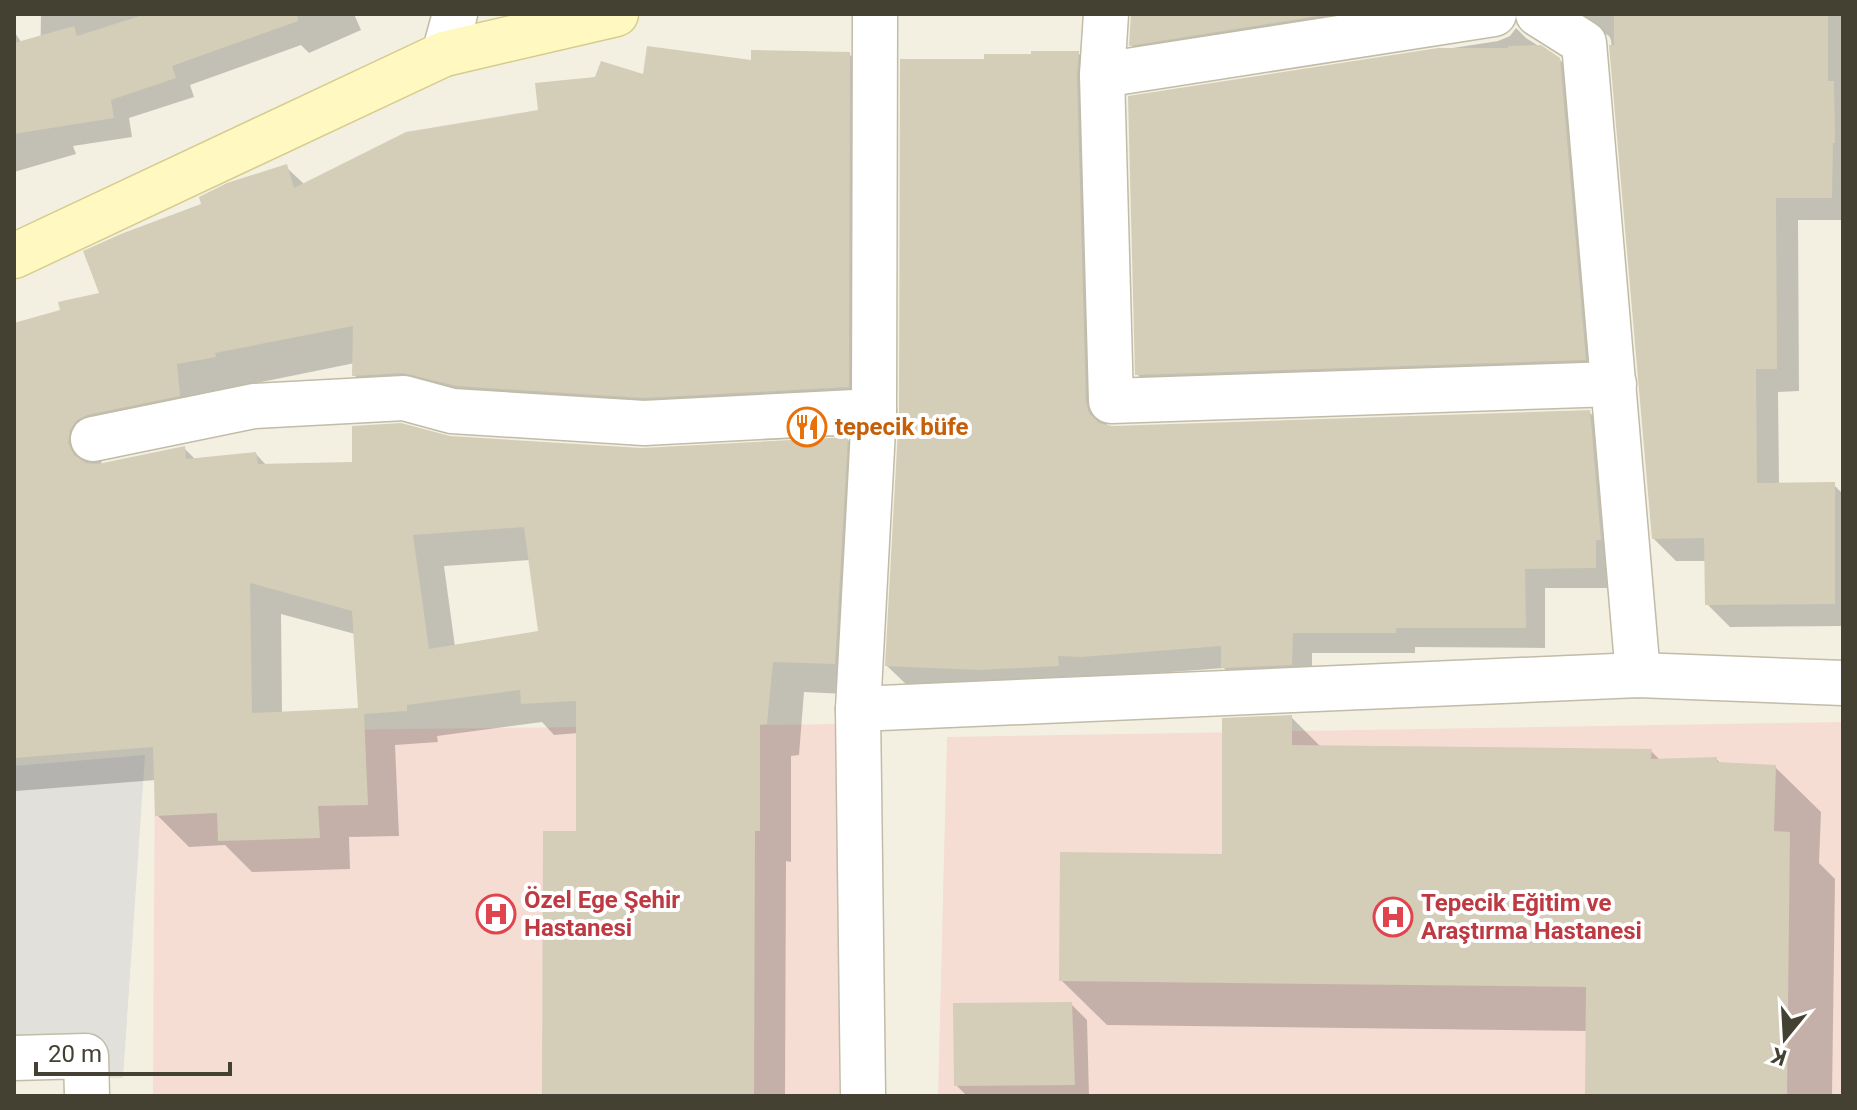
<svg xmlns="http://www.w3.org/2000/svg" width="1857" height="1110" font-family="Roboto,sans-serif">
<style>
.medical{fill:#f5ddd4}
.parking{fill:#e2e0db}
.shadow{fill:#0003;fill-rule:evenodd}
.building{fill:#d4cdb7;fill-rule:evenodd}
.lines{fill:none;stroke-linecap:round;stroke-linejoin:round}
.street-casing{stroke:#c1bca7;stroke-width:47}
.secondary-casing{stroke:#d6cc8e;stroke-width:47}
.street{stroke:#fff;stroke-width:44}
.secondary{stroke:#fff8c0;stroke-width:44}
.labels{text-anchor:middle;stroke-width:8;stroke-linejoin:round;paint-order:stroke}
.food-label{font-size:24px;font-weight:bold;fill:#c56008;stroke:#fff;text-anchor:start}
.health-label{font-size:24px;font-weight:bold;fill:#be3a42;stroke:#fff;text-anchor:start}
</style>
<rect width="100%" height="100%" fill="#f3f0e2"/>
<g class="medical">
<polygon points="1843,722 1843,1096 938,1096 947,737"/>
<polygon points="839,724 839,1096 153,1096 155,732"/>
</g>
<polygon class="parking" points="145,755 123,1078 14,1075 14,766"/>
<g class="shadow">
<polygon points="41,14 354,14 361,30 309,53 301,45 190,85 194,97 129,118 132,137 73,146 76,154 14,172 14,31 40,72"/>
<polygon points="1133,14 1497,14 1154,67 1131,45"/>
<polygon points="1573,14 1843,14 1843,220 1798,220 1799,391 1778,392 1779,485 1833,484 1843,494 1843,626 1730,627 1707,604 1706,561 1676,561 1653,538 1611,40 1609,36"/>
<polygon points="1516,28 1526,38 1559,59 1580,80 1606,380 1158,395 1137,374 1130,98 1498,41 1510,36"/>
<polygon points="1078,53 1098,73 1097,97 1107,427 1589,412 1610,432 1616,588 1545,588 1545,648 1415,647 1415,653 1312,653 1312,685 1244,688 1224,668 1103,677 1078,676 1078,686 908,686 887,666 986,61"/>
<path d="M 849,54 L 881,86 L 880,418 L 386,407 L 354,375 L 355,363 L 246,385 L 247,389 L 107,452 L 100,465 L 184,448 L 196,460 L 256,454 L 267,466 L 354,463 L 450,438 L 642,450 L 847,439 L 878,471 L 866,695 L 804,692 L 799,755 L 791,756 L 791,862 L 786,861 L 785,1096 L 544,1096 L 578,833 L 578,733 L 554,735 L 542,722 L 437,736 L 438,742 L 395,745 L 399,836 L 349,837 L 350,869 L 252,872 L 225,845 L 189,847 L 157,815 L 156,780 L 16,791 L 14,789 L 14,325 L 62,311 L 102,295 L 203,205 L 286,167 L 305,185 L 645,77 L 753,62 ZM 530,560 L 540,633 L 455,647 L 444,566 ZM 281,614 L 355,634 L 360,710 L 282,714 Z"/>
<polygon points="1291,717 1321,747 1651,751 1660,760 1716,759 1721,764 1775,767 1821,812 1819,863 1835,879 1832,1096 1587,1096 1588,1031 1107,1025 1061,980 1224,856"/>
<polygon points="1071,1004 1087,1020 1089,1096 967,1096 956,1085"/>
<polygon points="1205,1095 1206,1096 1132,1096"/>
</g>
<g class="building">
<polygon points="146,14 297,14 298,21 172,66 176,78 111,100 114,118 14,134 14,43 74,26 77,36"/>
<polygon points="1131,14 1331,14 1129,46"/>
<polygon points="1614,14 1828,14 1828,81 1834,81 1835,143 1833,143 1832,198 1776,198 1777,369 1756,369 1757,483 1835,482 1835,604 1705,605 1704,538 1652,539 1609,45 1614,45"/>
<polygon points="1541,45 1560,58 1586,360 1135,375 1128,96 1438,48 1508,48 1508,46"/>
<path d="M 647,46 L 751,60 L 751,50 L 850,52 L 849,387 L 644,398 L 456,386 L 403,373 L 352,376 L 353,326 L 215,353 L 216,357 L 177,364 L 180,396 L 87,415 L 77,420 L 70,430 L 68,443 L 74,455 L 86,463 L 98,464 L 185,446 L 186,459 L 256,452 L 258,464 L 352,462 L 352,426 L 401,423 L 450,436 L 642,448 L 848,437 L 835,664 L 773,662 L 767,724 L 760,725 L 760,831 L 755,831 L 754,1096 L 542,1096 L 543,831 L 576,831 L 576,701 L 521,704 L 520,690 L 407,705 L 407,711 L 364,714 L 368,805 L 318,806 L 320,838 L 218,841 L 217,813 L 155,816 L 153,747 L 14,758 L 14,323 L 60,310 L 58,302 L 99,293 L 83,251 L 121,234 L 201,204 L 199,197 L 227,183 L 287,164 L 294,188 L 406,132 L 538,110 L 535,83 L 595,77 L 601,61 L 643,74 ZM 524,527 L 538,631 L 429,649 L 413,535 ZM 250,583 L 352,611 L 358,708 L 252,713 Z"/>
<polygon points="1031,51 1079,51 1077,76 1086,402 1089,413 1099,423 1112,426 1590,410 1601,540 1596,540 1596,568 1525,569 1526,628 1396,628 1396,633 1293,633 1292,665 1221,668 1221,646 1081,657 1058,656 1059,666 979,670 885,666 899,411 900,59 984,59 984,54 1031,54"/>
<polygon points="1292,715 1292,745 1652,749 1651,759 1717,757 1717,762 1776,765 1774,831 1790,832 1787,1096 1585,1096 1586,987 1059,981 1060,852 1222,854 1222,718"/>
<polygon points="1072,1002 1075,1085 954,1086 953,1003"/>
</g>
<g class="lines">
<g class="street-casing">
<g id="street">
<polyline points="1106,14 1102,75 1111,401 1614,384"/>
<polyline points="1538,14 1584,43 1638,675"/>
<polyline points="444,54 455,14"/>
<polyline points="1102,75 1494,14"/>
<polyline points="93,439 254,406 404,398 452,411 644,423 874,411"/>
<polyline points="858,709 1638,675 1843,683"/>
<polyline points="14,1058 86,1056 87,1096"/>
<polyline points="863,1096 858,709 874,411 875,14"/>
</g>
</g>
<g class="secondary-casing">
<polyline id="secondary" points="14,256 444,54 616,14"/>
</g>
<use href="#street" class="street"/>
<use href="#secondary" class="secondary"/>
</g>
<defs>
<g id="restaurant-ring" transform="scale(2)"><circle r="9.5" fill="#fff" stroke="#e8710a" stroke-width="1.5"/><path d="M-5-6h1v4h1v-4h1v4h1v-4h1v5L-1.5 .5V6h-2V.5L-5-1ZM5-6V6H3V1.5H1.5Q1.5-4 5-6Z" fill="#e8710a"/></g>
<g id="hospital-ring" transform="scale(2)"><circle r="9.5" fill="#fff" stroke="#e0444e" stroke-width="1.5"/><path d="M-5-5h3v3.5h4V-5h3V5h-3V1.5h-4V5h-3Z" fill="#e0444e"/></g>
</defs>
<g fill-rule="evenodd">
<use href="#restaurant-ring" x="807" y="427"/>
<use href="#hospital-ring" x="496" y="914"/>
<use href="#hospital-ring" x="1393" y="917"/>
</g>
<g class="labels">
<g class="food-label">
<text x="835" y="435">tepecik büfe</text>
</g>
<g class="health-label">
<text x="524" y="908">Özel Ege Şehir<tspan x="524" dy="28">Hastanesi</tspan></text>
<text x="1421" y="911">Tepecik Eğitim ve<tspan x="1421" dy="28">Araştırma Hastanesi</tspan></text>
</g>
</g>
<rect width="1857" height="1110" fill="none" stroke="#444032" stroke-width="32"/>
<g transform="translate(1785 1038) rotate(198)" stroke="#ffffff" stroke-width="6" paint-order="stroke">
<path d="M0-6L14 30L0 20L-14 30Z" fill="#444032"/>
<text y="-12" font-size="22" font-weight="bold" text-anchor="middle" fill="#444032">K</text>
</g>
<path d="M36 1062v12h194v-12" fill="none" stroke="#444032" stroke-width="4"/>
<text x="48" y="1062" font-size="24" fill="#444032" stroke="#ffffff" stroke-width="6" paint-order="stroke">20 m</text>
</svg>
